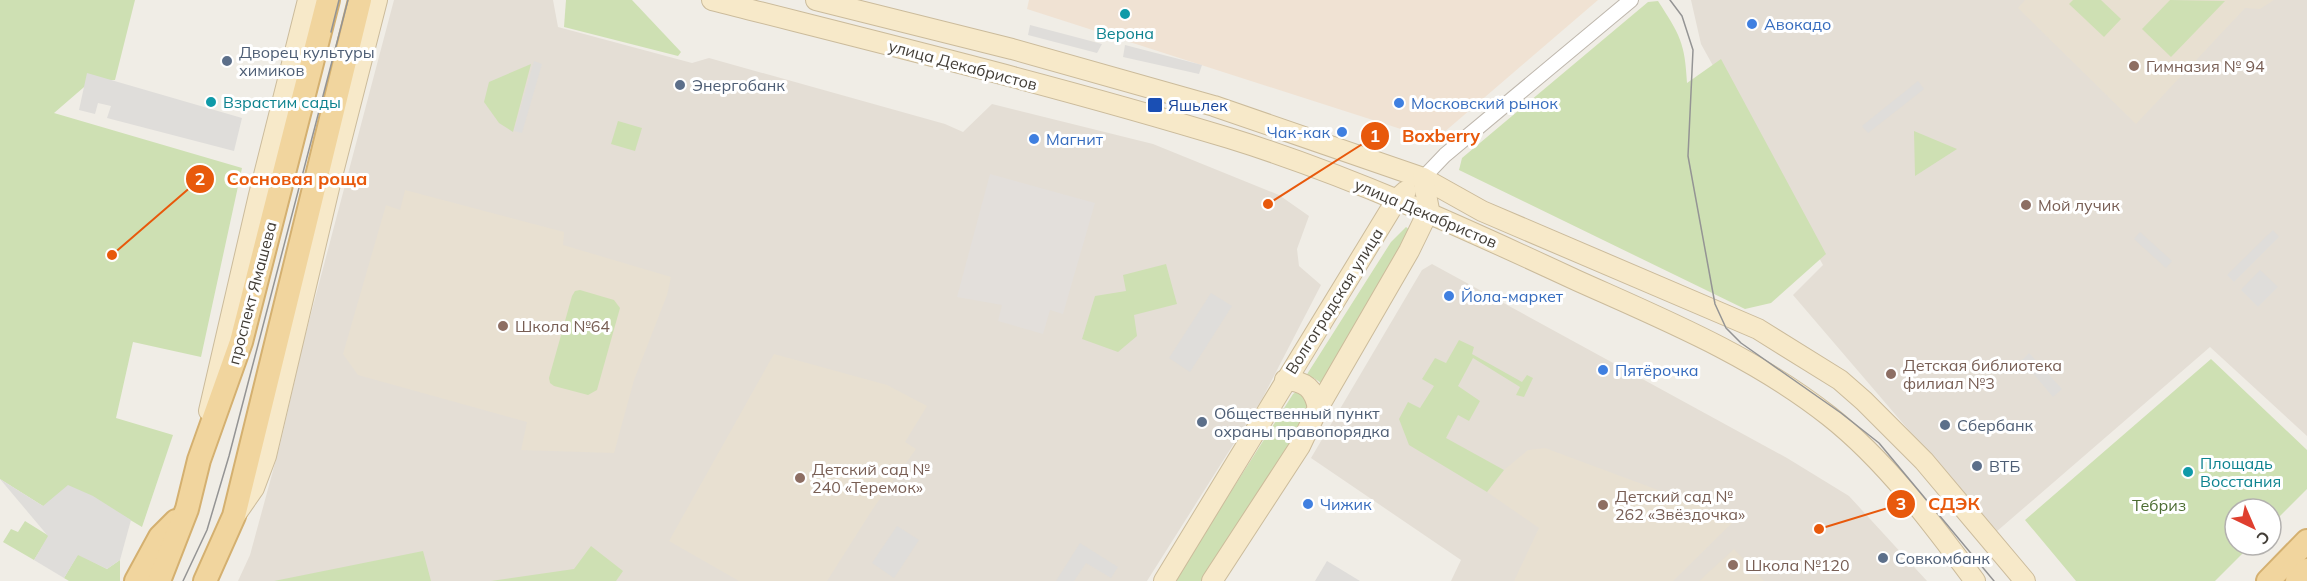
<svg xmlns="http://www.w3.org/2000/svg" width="2307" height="581" font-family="Mulish,sans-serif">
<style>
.residential{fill:#e4ded5}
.commercial{fill:#f0e2d3}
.industrial{fill:#e3dfdb}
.education{fill:#e8e0d1}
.green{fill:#cee0b3}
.parking{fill:#dfddda}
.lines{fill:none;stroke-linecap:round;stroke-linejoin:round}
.street-casing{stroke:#beb7ad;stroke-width:16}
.secondary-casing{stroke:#cbbb9b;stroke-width:22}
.primary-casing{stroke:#d4b070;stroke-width:26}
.street{stroke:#fff;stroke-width:14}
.secondary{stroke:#f7e9c9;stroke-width:20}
.primary{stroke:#f1d59e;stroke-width:22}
.tram{stroke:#949494;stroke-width:1.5}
.culture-dot{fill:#0f9aa8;stroke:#fff;stroke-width:2}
.shop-dot{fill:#3f7fe0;stroke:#fff;stroke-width:2}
.service-dot{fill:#5c6f8a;stroke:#fff;stroke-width:2}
.education-dot{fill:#8d6e63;stroke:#fff;stroke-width:2}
.transit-dot{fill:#1a4fb4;stroke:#fff;stroke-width:2}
.labels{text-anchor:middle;stroke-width:6;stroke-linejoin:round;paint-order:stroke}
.shop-label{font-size:16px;fill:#366cbe;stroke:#fff;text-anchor:start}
.culture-label{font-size:16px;fill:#0d838f;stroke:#fff;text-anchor:start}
.service-label{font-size:16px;fill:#4e5e75;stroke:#fff;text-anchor:start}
.street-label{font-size:16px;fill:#423d36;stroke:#fff}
.education-label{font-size:16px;fill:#785e54;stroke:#fff;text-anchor:start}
.transit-label{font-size:16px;fill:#164399;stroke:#fff;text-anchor:start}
.park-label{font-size:16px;fill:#4b6c31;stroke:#fff}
.leader{fill:none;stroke:#e8590c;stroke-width:2}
.callout-dot{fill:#e8590c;stroke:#fff;stroke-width:2}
.mark-label{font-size:18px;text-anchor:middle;font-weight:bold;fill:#fff}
.callout-label{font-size:18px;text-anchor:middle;font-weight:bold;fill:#e8590c;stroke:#fff;stroke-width:6;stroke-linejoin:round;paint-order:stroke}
</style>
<rect width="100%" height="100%" fill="#f0ede6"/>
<g class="residential">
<polygon points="394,0 553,0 558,27 692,63 709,58 945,124 963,132 992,104 1153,144 1279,195 1309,216 1297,249 1299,266 1321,285 1262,399 1147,581 238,581 250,555 280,445 303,344"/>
<polygon points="1691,0 2307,0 2307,436 2210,347 1996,532 1793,295 1823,265 1701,44"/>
<polygon points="1432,264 1787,458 1849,496 1927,581 1451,581 1461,560 1311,458 1422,270"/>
</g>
<polygon class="commercial" points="1029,0 1598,0 1435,140 1027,9"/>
<polygon class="industrial" points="990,174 1095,203 1063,314 1050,310 1043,334 998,321 1002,305 957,297"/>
<g class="education">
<polygon points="2025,0 2274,0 2260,9 2245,8 2136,124 2018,8"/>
<polygon points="405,190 564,232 563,245 671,277 667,295 634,380 614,453 521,450 527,422 358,375 343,354 386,205 400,210"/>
<polygon points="774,354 887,385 927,406 905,442 916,449 874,507 827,581 739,581 669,541"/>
<polygon points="1545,448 1736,519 1673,581 1514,581 1539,528 1487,492 1504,470 1528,450"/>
<polygon points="1734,549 1764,581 1699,581"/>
</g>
<g class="green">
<polygon points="0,0 135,0 115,80 91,81 54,113 242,168 201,357 133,342 116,418 173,435 142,527 102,503 43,506 0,479"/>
<polygon points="566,0 632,0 681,52 678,56 564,27"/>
<polygon points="2073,0 2101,0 2121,19 2104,37 2069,4"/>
<polygon points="2170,0 2225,1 2171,57 2142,29"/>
<path d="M 1658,1 C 1680,35 1685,43 1687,83 L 1721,59 L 1826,254 L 1771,303 L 1745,309 L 1459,170 L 1462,158 L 1648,2 Z"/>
<polygon points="531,64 513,132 499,123 484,102 489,82"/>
<polygon points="618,121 642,128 635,151 611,144"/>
<polygon points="1914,131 1957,149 1915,176"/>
<polygon points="1406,227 1411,231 1323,390 1321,383 1314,378 1304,379 1391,242"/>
<polygon points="1166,264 1177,304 1134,315 1137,336 1118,352 1082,339 1095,296 1126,291 1123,275"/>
<polygon points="580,290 614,300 620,308 597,390 588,395 554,386 550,383 549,378 572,296 575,291"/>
<polygon points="1459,340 1474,347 1472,354 1522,382 1527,375 1533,378 1524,397 1516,395 1520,387 1473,358 1458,386 1480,401 1469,421 1458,415 1446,438 1504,470 1487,492 1409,445 1399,419 1408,402 1420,408 1434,386 1422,379 1435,358 1446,363"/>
<polygon points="2211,359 2307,450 2307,489 2271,525 2271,509 2235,509 2235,545 2251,545 2215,581 2076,581 2025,520"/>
<polygon points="1299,390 1312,408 1202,581 1174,581 1293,394"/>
<polygon points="25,521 49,536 34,560 3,542 11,529 18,532"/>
<polygon points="591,546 623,571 616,581 491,581 574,569"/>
<polygon points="423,551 431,581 274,581"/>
<polygon points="78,554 107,569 120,560 120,581 69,581 64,578"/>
</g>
<g class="parking">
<polygon points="1030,25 1102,44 1097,53 1028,35"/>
<polygon points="1125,45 1202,65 1199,74 1123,57"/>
<polygon points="534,61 542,64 522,133 514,131"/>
<polygon points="87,73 242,118 234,151 107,118 111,106 98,103 95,114 79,110"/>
<polygon points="1918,81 1924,89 1868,133 1862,126"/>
<polygon points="2273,230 2279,237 2234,282 2227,275"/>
<polygon points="2140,232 2172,261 2166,268 2134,239"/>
<polygon points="2260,270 2278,287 2258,307 2241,290"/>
<polygon points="1211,293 1232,306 1190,372 1169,358"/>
<polygon points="2029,353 2062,389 2053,397 2022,360"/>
<polygon points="0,479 43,506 68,485 93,496 131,520 120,560 107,569 78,555 64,578 34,560 48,536"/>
<polygon points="897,526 919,540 894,578 872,563"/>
<polygon points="1080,543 1118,567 1111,578 1086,563 1074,581 1056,581"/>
<polygon points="1327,561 1360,581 1315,581"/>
</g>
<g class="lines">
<g class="street-casing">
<polyline id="street" points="1423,178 1445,155 1631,0"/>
</g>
<g class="secondary-casing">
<g id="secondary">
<path d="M 712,0 C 885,44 1058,86 1229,138 C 1349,175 1464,228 1578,281 C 1665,320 1753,356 1829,416 C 1885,460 1932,523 1975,581"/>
<polyline points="816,0 1012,49 1214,106 1423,178 1482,211 1758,329 1840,380 1864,401 1924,461 2025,581"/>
<path d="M 1285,380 C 1306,381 1314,389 1318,408"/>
<polyline points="209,411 259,195 308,0"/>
<polyline points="236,514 254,488 266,456 329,188 377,0"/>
<polyline points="1164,581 1397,199 1406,191"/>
<polyline points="1212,581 1300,446 1318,408 1409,251 1429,210 1423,178"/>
</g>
</g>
<g class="primary-casing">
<g id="primary">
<polyline points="136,581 160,537 176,521"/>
<polyline points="159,581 187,509 199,460 241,342 328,0"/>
<polyline points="205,581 234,516 360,0"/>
<polyline points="2268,581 2307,541"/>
<polyline points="2297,581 2307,570"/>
</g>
</g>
<use href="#street" class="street"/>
<use href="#secondary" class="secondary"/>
<use href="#primary" class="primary"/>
<g class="tram">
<polyline points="1670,0 1682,16 1693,50 1688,156 1715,304 1726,328 1741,343 1841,413 1879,443 1994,581"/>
<polyline points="331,32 339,0"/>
<polyline points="183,581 207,530 229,456 348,0"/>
</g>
</g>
<g class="culture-dot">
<circle cx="1125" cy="14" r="6"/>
<circle cx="211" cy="102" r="6"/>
<circle cx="2188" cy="472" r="6"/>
</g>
<g class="shop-dot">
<circle cx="1752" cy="24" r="6"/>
<circle cx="1399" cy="103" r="6"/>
<circle cx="1342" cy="132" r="6"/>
<circle cx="1034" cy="139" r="6"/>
<circle cx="1449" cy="296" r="6"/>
<circle cx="1603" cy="370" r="6"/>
<circle cx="1308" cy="504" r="6"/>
</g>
<g class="service-dot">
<circle cx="227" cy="61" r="6"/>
<circle cx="680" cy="85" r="6"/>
<circle cx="1202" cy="422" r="6"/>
<circle cx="1945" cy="425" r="6"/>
<circle cx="1977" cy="466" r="6"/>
<circle cx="1883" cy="558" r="6"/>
</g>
<g class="education-dot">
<circle cx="2134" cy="66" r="6"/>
<circle cx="2026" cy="205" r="6"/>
<circle cx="503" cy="326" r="6"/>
<circle cx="1891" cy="374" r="6"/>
<circle cx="800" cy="478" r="6"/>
<circle cx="1603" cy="505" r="6"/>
<circle cx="1733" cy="565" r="6"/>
</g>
<rect class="transit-dot" x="1147" y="97" width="16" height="16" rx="3"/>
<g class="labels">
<g class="shop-label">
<text x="1764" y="30">Авокадо</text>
<text x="1411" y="109">Московский рынок</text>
<text x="1330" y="138" text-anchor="end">Чак-как</text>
<text x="1046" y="145">Магнит</text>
<text x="1461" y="302">Йола-маркет</text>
<text x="1615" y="376">Пятёрочка</text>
<text x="1320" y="510">Чижик</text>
</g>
<g class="culture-label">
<text x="1125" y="39" text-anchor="middle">Верона</text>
<text x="223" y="108">Взрастим сады</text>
<text x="2200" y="469">Площадь<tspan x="2200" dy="18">Восстания</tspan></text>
</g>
<g class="service-label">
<text x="239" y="58">Дворец культуры<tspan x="239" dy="18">химиков</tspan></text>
<text x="692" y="91">Энергобанк</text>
<text x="1214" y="419">Общественный пункт<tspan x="1214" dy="18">охраны правопорядка</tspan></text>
<text x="1957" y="431">Сбербанк</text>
<text x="1989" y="472">ВТБ</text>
<text x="1895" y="564">Совкомбанк</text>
</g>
<g class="street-label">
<text transform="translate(963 65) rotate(15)" y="6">улица Декабристов</text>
<text transform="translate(1426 213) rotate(23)" y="6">улица Декабристов</text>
<text transform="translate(252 293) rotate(-75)" y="6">проспект Ямашева</text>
<text transform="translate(1334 301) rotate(-58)" y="6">Волгоградская улица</text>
</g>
<g class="education-label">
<text x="2146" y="72">Гимназия № 94</text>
<text x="2038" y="211">Мой лучик</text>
<text x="515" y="332">Школа №64</text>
<text x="1903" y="371">Детская библиотека<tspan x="1903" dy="18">филиал №3</tspan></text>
<text x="812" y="475">Детский сад №<tspan x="812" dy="18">240 «Теремок»</tspan></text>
<text x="1615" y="502">Детский сад №<tspan x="1615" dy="18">262 «Звёздочка»</tspan></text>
<text x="1745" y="571">Школа №120</text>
</g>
<g class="transit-label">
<text x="1168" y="111">Яшьлек</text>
</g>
<g class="park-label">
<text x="2159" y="511">Тебриз</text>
</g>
</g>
<path class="leader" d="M1268 204L1375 136M112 255L200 179M1819 529L1901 504"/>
<g class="callout-dot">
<circle cx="1268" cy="204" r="6"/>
<circle cx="112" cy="255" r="6"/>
<circle cx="1819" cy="529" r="6"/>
<circle cx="1375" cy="136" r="15"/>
<circle cx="200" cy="179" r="15"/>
<circle cx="1901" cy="504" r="15"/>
</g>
<g class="mark-label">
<text x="1375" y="142">1</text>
<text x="200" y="185">2</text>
<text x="1901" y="510">3</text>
</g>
<g class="callout-label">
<text x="1441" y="142">Boxberry</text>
<text x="297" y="185">Сосновая роща</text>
<text x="1954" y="510">СДЭК</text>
</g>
<g transform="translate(2253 527) rotate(136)"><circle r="28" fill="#ffffff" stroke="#b3b1af" stroke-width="1.5"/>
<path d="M0-4.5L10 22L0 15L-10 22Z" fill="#df3f2f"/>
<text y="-9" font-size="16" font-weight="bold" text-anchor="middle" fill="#423d36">С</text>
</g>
</svg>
